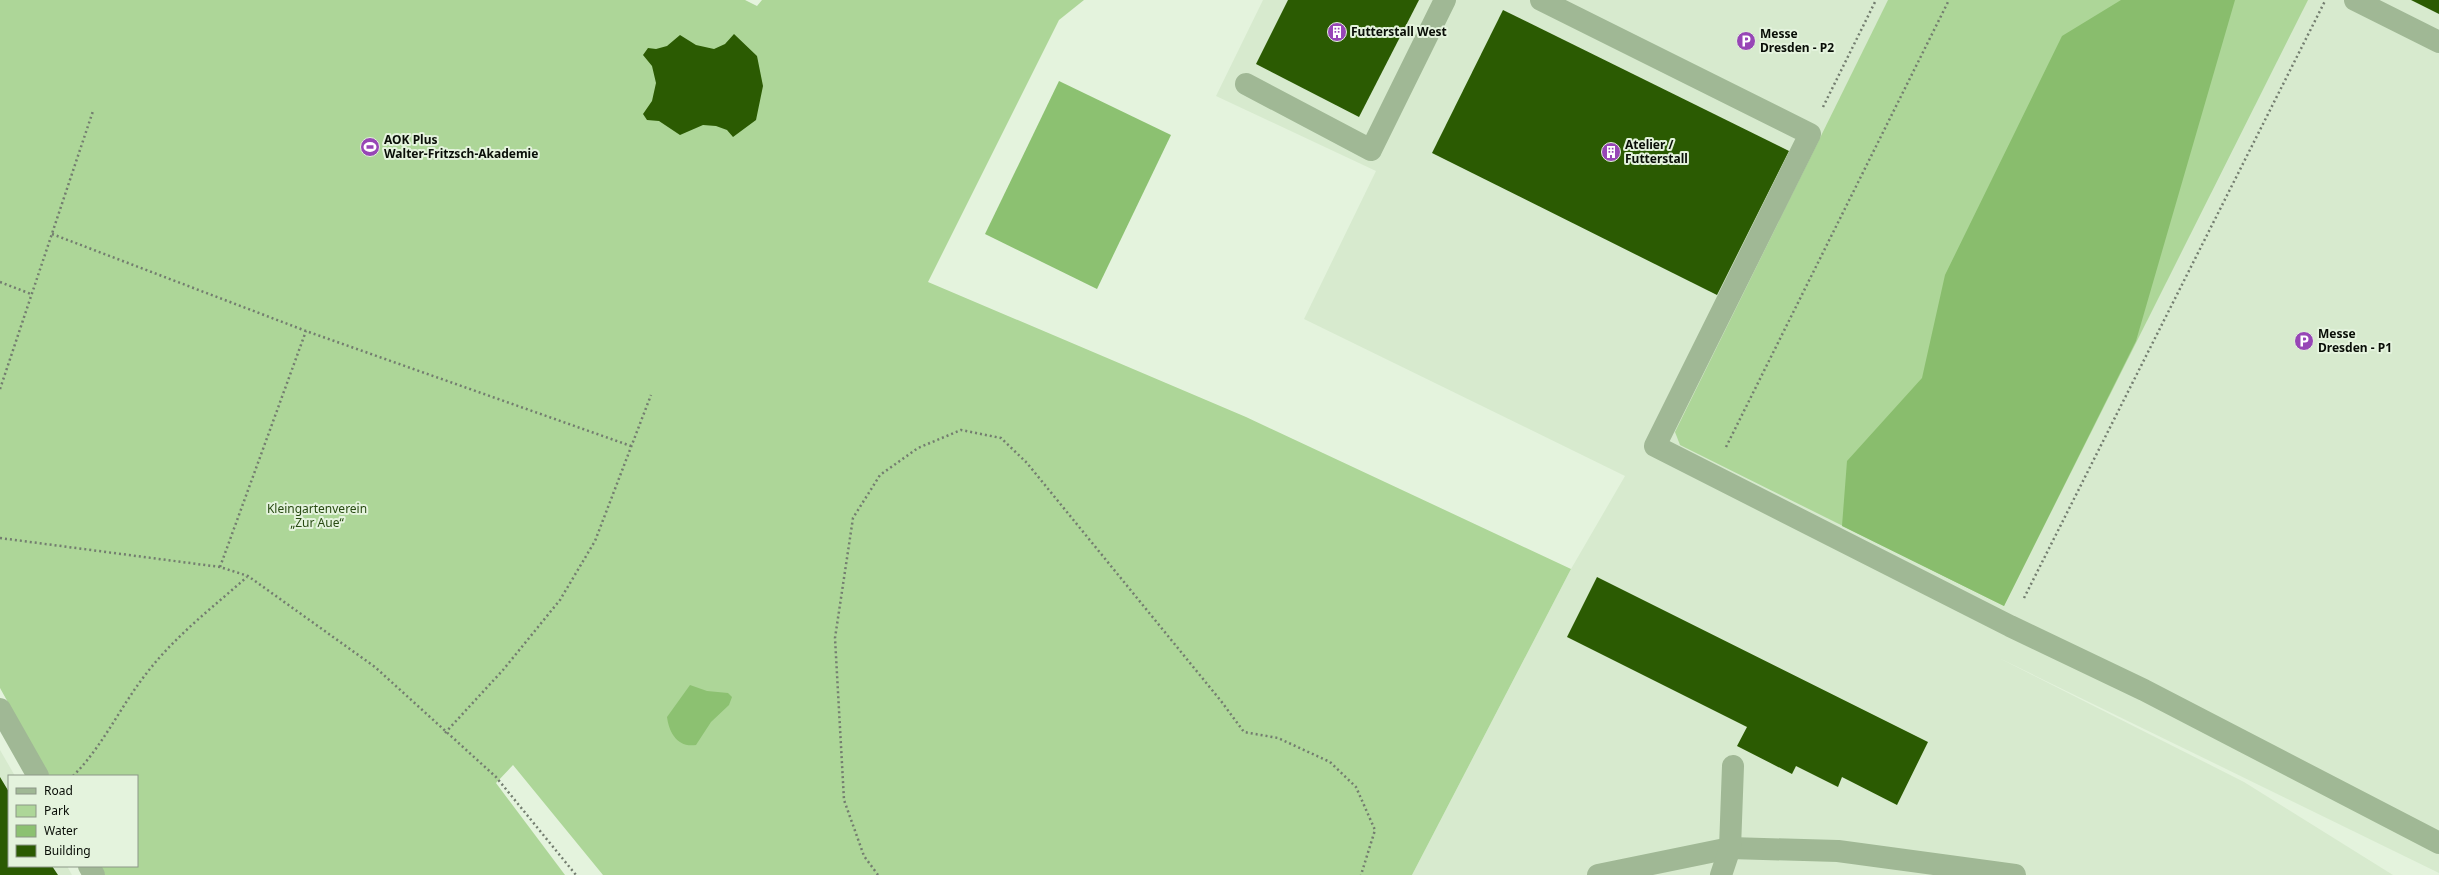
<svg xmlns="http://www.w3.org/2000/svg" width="2439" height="875" font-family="'Noto Sans',sans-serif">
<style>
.built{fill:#d7eace}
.green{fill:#add698}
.forest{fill:#89bd6d}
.water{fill:#8cc171}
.building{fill:#2b5b02}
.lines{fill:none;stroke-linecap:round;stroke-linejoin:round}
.path{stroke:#737d6f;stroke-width:2.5;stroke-dasharray:2 3;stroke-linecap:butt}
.minor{stroke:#a0b895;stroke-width:22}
.labels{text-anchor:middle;stroke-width:4;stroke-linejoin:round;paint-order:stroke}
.poi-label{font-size:12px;font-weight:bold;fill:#090e07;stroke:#e4f3dd;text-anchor:start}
.park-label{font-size:12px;fill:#284a12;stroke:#e4f3dd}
</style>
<rect width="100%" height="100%" fill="#e4f3dd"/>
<g class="built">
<polygon points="1263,0 2439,0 2439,873 1999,658 2244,782 2393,875 1412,875 1571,569 1625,476 1304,319 1376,171 1216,96"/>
<polygon points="0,750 15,776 9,776 9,866 67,866 72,875 0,875"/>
</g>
<g class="green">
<polygon points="0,0 745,0 757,6 762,0 1084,0 1059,20 928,282 1246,417 1571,569 1412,875 603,875 513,765 496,783 565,875 105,875 100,866 137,866 137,776 49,776 0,688"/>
<polygon points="1888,0 2308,0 2004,606 1680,445 1675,432"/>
</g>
<polygon class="forest" points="2121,0 2235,0 2136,341 2004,606 1842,526 1847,461 1922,378 1945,275 2062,36"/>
<g class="water">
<polygon points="1059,81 1171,135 1097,289 985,234"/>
<path d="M 690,685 L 707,691 L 728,693 L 732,697 L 729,705 L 711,722 L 696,745 C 677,748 669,732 667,717 Z"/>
</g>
<g class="building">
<polygon points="1288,0 1419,0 1359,117 1256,64"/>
<polygon points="2411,0 2439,0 2439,14"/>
<polygon points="1503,10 1789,151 1717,295 1432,153"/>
<polygon points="734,34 757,56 763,86 756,120 733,137 727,130 716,126 703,125 680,135 659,121 647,120 643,114 652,101 656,83 652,66 643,55 648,48 656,49 667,46 680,35 696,45 714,49 725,44"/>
<polygon points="1597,577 1928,742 1897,805 1842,777 1838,787 1796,766 1792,774 1737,746 1747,727 1567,637"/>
<polygon points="0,777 9,792 9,866 52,866 58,875 0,875"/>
</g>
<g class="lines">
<g class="path">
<polyline points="1823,107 1876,0"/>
<polyline points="52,234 306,331 631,446"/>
<polyline points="0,282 31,294"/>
<polyline points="0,389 93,111"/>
<polyline points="1726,447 1949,0"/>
<polyline points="0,538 220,567 248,576 375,667 496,777 576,875"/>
<polyline points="220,567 306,331"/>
<polyline points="2024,598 2325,1"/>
<polyline points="445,733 503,670 560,600 595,541 651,395"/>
<path d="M 73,776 C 103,746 120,707 146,674 C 174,637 213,607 247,577"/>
<polyline points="878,875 864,856 844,800 835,638 853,518 880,475 918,448 961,430 1001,438 1027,463 1221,701 1244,732 1278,738 1330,762 1356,787 1375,830 1361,875"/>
</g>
<g class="minor">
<polyline points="1541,0 1810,134 1655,446 2010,626 2144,690 2439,843"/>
<polyline points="2355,0 2439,42"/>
<polyline points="1246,84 1371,150 1445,0"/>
<polyline points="0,709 38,776"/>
<polyline points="89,866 94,875"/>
<polyline points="1598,875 1730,848 1838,851 2015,875"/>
<polyline points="1721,875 1730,848 1733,766"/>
</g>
</g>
<defs>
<g id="building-disc" transform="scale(1)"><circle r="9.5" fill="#9746b6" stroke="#e4f3dd"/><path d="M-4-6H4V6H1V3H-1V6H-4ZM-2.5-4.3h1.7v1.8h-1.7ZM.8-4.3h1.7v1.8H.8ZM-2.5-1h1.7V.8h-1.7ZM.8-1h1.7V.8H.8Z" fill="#fff"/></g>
<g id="parking-disc" transform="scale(1)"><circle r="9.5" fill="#9746b6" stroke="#e4f3dd"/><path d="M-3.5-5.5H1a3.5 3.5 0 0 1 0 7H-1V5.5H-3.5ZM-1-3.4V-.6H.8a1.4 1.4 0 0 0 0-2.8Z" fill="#fff"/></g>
<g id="stadium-disc" transform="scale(1)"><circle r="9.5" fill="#9746b6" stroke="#e4f3dd"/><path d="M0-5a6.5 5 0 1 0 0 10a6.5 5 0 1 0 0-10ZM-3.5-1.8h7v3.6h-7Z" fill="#fff"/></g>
</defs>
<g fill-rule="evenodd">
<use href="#building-disc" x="1337" y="32"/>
<use href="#parking-disc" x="1746" y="41"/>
<use href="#stadium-disc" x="370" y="147"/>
<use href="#building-disc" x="1611" y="152"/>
<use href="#parking-disc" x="2304" y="341"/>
</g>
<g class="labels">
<g class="poi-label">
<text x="1351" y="36">Futterstall West</text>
<text x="1760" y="38">Messe<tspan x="1760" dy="14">Dresden - P2</tspan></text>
<text x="384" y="144">AOK Plus<tspan x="384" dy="14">Walter-Fritzsch-Akademie</tspan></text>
<text x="1625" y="149">Atelier /<tspan x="1625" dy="14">Futterstall</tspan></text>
<text x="2318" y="338">Messe<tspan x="2318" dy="14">Dresden - P1</tspan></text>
</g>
<g class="park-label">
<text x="317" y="513">Kleingartenverein<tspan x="317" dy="14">„Zur Aue“</tspan></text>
</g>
</g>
<rect x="8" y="775" width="130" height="92" fill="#e4f3dd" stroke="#8c9787"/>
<rect x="16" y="788" width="20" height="6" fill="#a0b895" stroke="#8c9787"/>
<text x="44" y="795" font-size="12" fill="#090e07">Road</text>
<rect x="16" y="805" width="20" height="12" fill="#add698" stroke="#8c9787"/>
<text x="44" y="815" font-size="12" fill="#090e07">Park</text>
<rect x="16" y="825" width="20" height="12" fill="#8cc171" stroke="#8c9787"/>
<text x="44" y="835" font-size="12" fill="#090e07">Water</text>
<rect x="16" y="845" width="20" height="12" fill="#2b5b02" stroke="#8c9787"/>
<text x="44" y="855" font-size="12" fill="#090e07">Building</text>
</svg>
